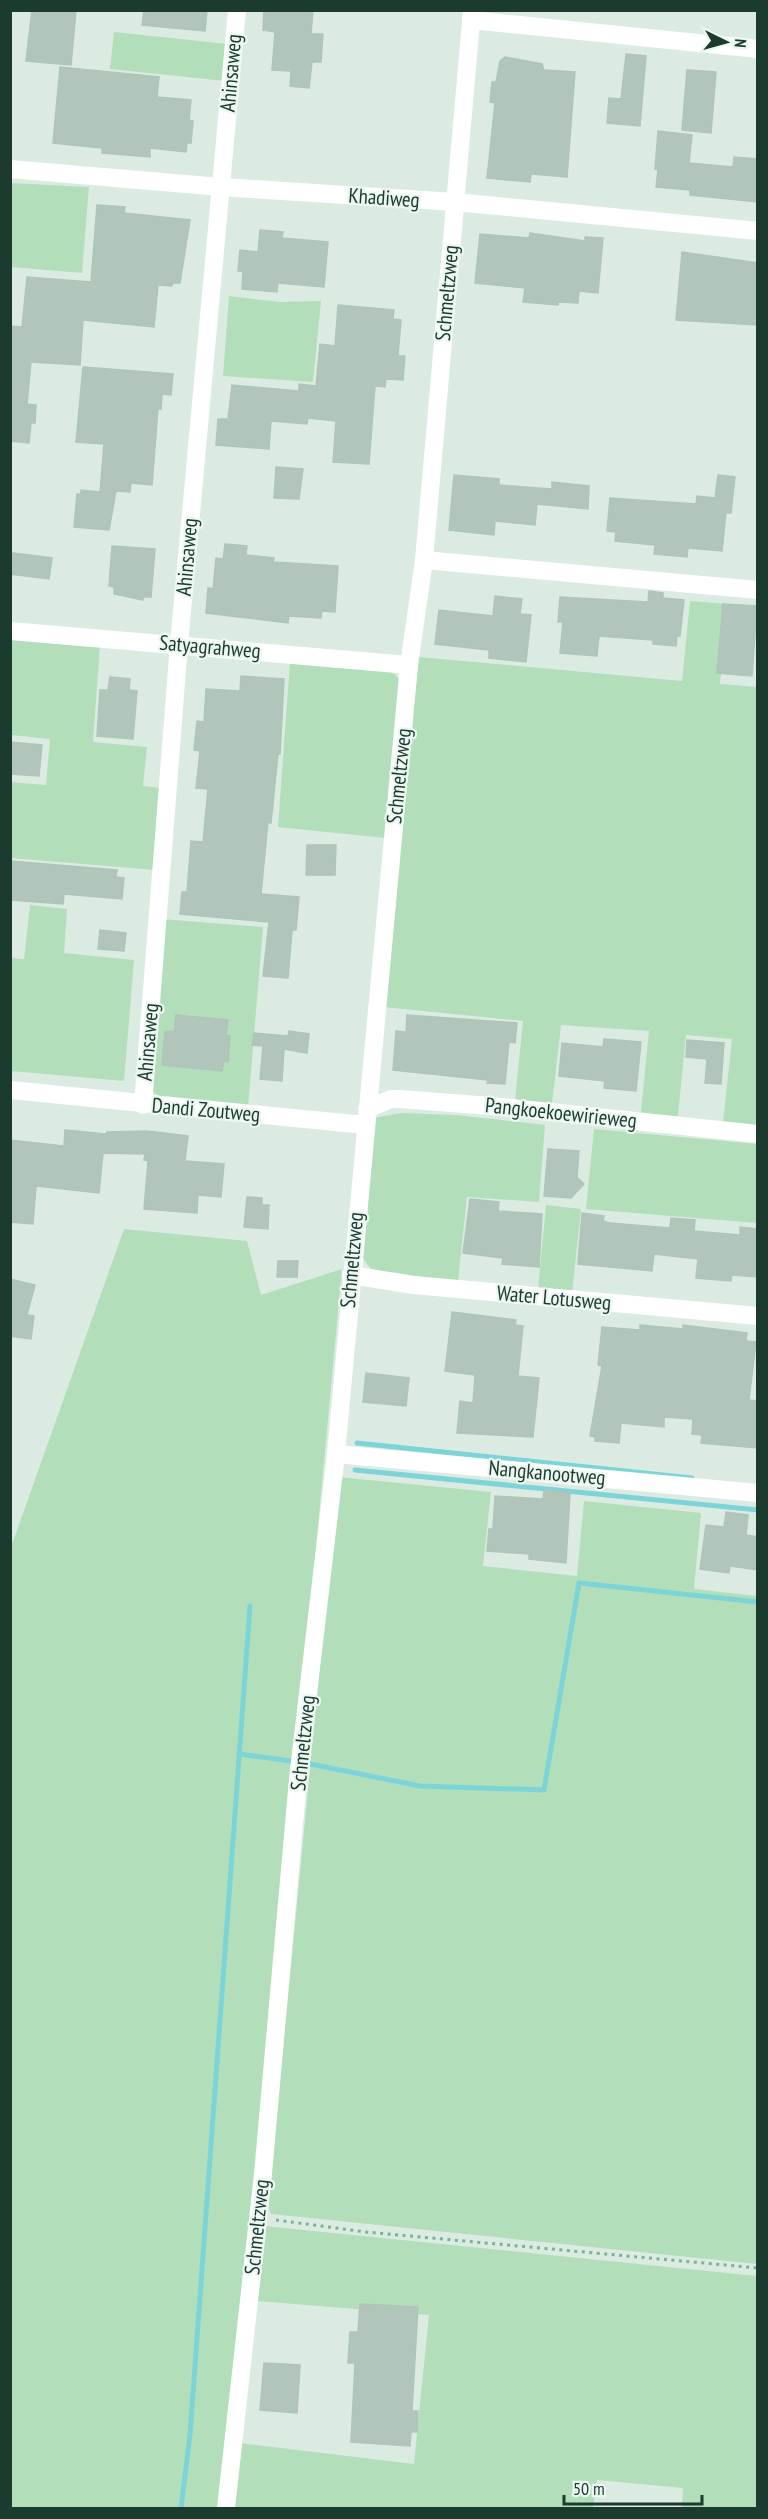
<svg xmlns="http://www.w3.org/2000/svg" width="768" height="2519" font-family="'PT Sans Narrow',sans-serif">
<style>
.green{fill:#b2dfb9}
.lines{fill:none;stroke-linecap:round;stroke-linejoin:round}
.stream{stroke:#7cd4d8;stroke-width:5}
.building{fill:#b1c5bb;stroke:#aec5b9;stroke-width:1.5}
.path{stroke:#78b29a;stroke-width:3;stroke-dasharray:3 4.5;stroke-linecap:butt}
.minor{stroke:#fff;stroke-width:18}
.labels{text-anchor:middle;stroke-width:4.5;stroke-linejoin:round;paint-order:stroke}
.street-label{font-size:21px;fill:#1c3b2f;stroke:#edf7f1}
</style>
<rect width="100%" height="100%" fill="#dcebe2"/>
<g class="green">
<polygon points="114,32 228,44 225,81 110,69"/>
<polygon points="10,183 89,187 82,273 11,267"/>
<polygon points="229,296 280,302 321,301 313,382 223,376"/>
<polygon points="690,601 728,604 720,684 757,687 757,1134 722,1131 732,1039 686,1035 677,1125 640,1121 649,1031 561,1025 551,1113 514,1110 523,1021 383,1007 419,657 682,681"/>
<polygon points="10,638 100,645 93,742 147,747 143,786 161,788 155,870 11,858 11,782 46,785 50,739 11,735"/>
<polygon points="290,662 389,669 400,680 385,838 278,827"/>
<polygon points="30,905 67,909 64,953 134,960 124,1081 11,1071 11,958 24,959"/>
<polygon points="162,919 263,927 248,1107 161,1098 150,1089"/>
<polygon points="401,1113 456,1115 545,1125 539,1202 467,1197 458,1281 377,1272 369,1267 363,1258 373,1118"/>
<polygon points="594,1129 757,1144 757,1223 586,1209"/>
<polygon points="546,1205 581,1209 572,1293 538,1289"/>
<polygon points="124,1229 247,1241 261,1295 342,1269 262,2127 219,2508 11,2508 11,1547"/>
<polygon points="338,1477 491,1492 483,1566 577,1576 584,1501 701,1513 694,1589 757,1596 757,2264 271,2214 268,2206"/>
<polygon points="265,2226 757,2276 757,2508 682,2508 683,2488 597,2480 593,2508 233,2508 240,2443 414,2464 429,2315 257,2301"/>
</g>
<g class="lines">
<g class="stream">
<polyline points="357,1443 692,1478"/>
<polyline points="355,1470 758,1510"/>
<polyline points="239,1754 305,1763 420,1786 544,1790 579,1583 758,1602"/>
<polyline points="181,2508 190,2435 250,1606"/>
</g>
</g>
<g class="building">
<polygon points="32,10 76,10 71,65 26,61"/>
<polygon points="144,10 207,10 205,31 142,25"/>
<polygon points="264,10 313,10 311,34 323,34 321,62 312,62 309,88 290,86 291,71 272,70 275,32 263,30"/>
<polygon points="626,54 646,56 640,126 607,123 609,98 621,99"/>
<polygon points="505,57 542,64 544,70 575,72 567,177 531,174 530,182 487,178 495,103 490,102 492,82 496,82 500,61"/>
<polygon points="60,67 159,77 157,97 191,100 189,120 193,121 191,143 187,143 186,152 150,148 150,157 102,153 102,148 53,143"/>
<polygon points="687,70 716,72 711,133 682,130"/>
<polygon points="658,131 692,135 689,163 733,167 734,157 758,159 758,202 690,195 690,190 656,187 658,170 655,169"/>
<polygon points="97,205 125,207 124,213 190,220 180,283 173,283 172,286 158,285 154,327 83,320 80,365 31,362 27,404 36,405 35,423 31,423 29,443 10,441 10,326 22,327 27,277 91,282"/>
<polygon points="260,230 283,232 282,238 328,242 324,287 278,283 277,292 242,289 243,271 238,271 240,250 258,252"/>
<polygon points="530,233 585,241 585,237 603,238 598,293 579,291 578,303 558,302 558,305 523,302 525,288 475,283 480,234 529,238"/>
<polygon points="682,252 758,263 758,325 676,320"/>
<polygon points="338,305 394,310 393,319 401,320 398,356 405,356 403,380 386,379 385,387 375,386 369,464 333,462 336,421 308,418 307,424 271,421 269,449 216,445 218,419 228,419 232,385 299,391 299,384 316,386 320,344 335,346"/>
<polygon points="83,367 173,374 171,395 162,394 161,409 158,409 152,485 131,483 130,492 116,491 109,530 74,527 77,494 81,494 81,490 100,492 104,444 76,442"/>
<polygon points="276,467 303,469 299,499 274,498"/>
<polygon points="454,475 499,479 499,485 552,489 552,482 589,486 588,509 537,504 535,525 495,521 494,535 449,530"/>
<polygon points="718,475 735,477 731,513 726,513 722,551 688,548 687,557 654,554 655,545 615,541 616,532 607,531 610,498 696,504 697,496 715,498"/>
<polygon points="225,544 247,546 246,555 274,558 273,562 338,566 335,612 322,611 321,618 289,616 288,623 206,613 208,588 213,589 216,558 223,559"/>
<polygon points="112,546 155,549 151,597 143,597 143,600 114,594 114,587 109,586"/>
<polygon points="13,553 52,558 49,579 10,574"/>
<polygon points="649,591 663,593 663,598 684,600 680,636 677,636 676,646 653,644 653,640 599,636 597,656 560,653 563,622 558,622 560,597 648,602"/>
<polygon points="495,596 522,599 520,614 531,615 526,662 489,658 489,650 435,644 439,610 493,616"/>
<polygon points="723,604 757,606 752,676 717,673"/>
<polygon points="241,676 284,679 280,754 278,754 271,823 268,822 261,894 299,897 296,930 292,930 288,978 263,976 269,922 180,914 182,892 187,892 191,841 203,842 208,789 196,788 200,751 194,750 197,721 204,722 206,689 240,691"/>
<polygon points="110,677 130,679 129,690 137,691 133,739 97,736 100,690 108,690"/>
<polygon points="10,742 42,745 39,776 10,774"/>
<polygon points="307,845 336,845 335,875 306,875"/>
<polygon points="10,861 117,870 116,877 124,878 122,899 64,894 63,904 10,900"/>
<polygon points="100,930 126,933 124,951 98,949"/>
<polygon points="176,1015 228,1020 226,1035 230,1036 228,1062 224,1061 222,1071 162,1065 165,1031 174,1032"/>
<polygon points="407,1015 517,1023 515,1043 509,1042 505,1084 487,1083 488,1080 393,1070 396,1031 406,1032"/>
<polygon points="289,1031 309,1034 307,1053 284,1049 282,1081 260,1079 263,1046 252,1045 254,1033 288,1036"/>
<polygon points="604,1039 641,1042 636,1091 604,1088 605,1081 559,1076 562,1043 603,1047"/>
<polygon points="687,1040 724,1043 721,1084 705,1083 707,1059 686,1057"/>
<polygon points="65,1130 106,1134 107,1132 147,1131 188,1136 185,1161 224,1164 221,1197 198,1195 197,1213 144,1209 148,1161 144,1160 145,1154 103,1153 99,1193 36,1186 33,1224 10,1222 10,1140 64,1146"/>
<polygon points="548,1149 579,1151 577,1177 584,1184 571,1198 544,1196"/>
<polygon points="247,1197 262,1198 262,1205 269,1205 268,1229 244,1227"/>
<polygon points="470,1199 499,1202 498,1211 542,1214 539,1267 502,1264 503,1258 463,1253"/>
<polygon points="582,1213 604,1216 603,1221 610,1223 670,1228 671,1218 695,1220 694,1231 740,1235 740,1227 758,1229 758,1277 732,1275 731,1281 696,1278 698,1259 654,1254 652,1271 578,1264"/>
<polygon points="278,1261 298,1261 297,1277 277,1277"/>
<polygon points="10,1279 35,1285 27,1315 34,1316 31,1339 10,1336"/>
<polygon points="452,1312 516,1320 515,1325 523,1326 518,1376 539,1378 533,1437 457,1433 460,1401 473,1403 475,1375 445,1371"/>
<polygon points="640,1325 683,1329 683,1325 747,1333 746,1341 756,1342 749,1400 758,1401 757,1448 701,1443 702,1435 692,1434 693,1419 664,1417 664,1427 621,1423 619,1443 595,1441 595,1437 590,1436 602,1366 598,1365 602,1327 640,1330"/>
<polygon points="366,1373 409,1378 406,1406 363,1402"/>
<polygon points="544,1490 570,1493 566,1563 529,1559 529,1554 487,1551 489,1529 493,1529 495,1496 543,1499"/>
<polygon points="726,1512 748,1515 746,1535 758,1537 758,1570 730,1566 729,1573 700,1569 706,1525 724,1527"/>
<polygon points="360,2304 418,2307 412,2411 418,2411 417,2432 411,2432 410,2446 351,2442 355,2363 348,2363 350,2332 358,2332"/>
<polygon points="264,2363 300,2365 297,2413 260,2410"/>
</g>
<g class="lines">
<polyline class="path" points="276,2220 366,2232 758,2268"/>
<g class="minor">
<polyline points="471,20 758,49"/>
<polyline points="10,169 221,187 455,202 758,231"/>
<polyline points="424,560 758,590"/>
<polyline points="10,631 409,665"/>
<polyline points="10,1090 365,1125"/>
<polyline points="143,1105 179,644 237,10"/>
<polyline points="367,1109 391,1099 400,1099 503,1107 758,1134"/>
<polyline points="351,1275 414,1285 758,1316"/>
<polyline points="336,1454 758,1493"/>
<polyline points="226,2508 263,2174 298,1779 336,1454 409,665 424,560 472,10"/>
</g>
</g>
<g class="labels">
<g class="street-label">
<text transform="translate(231 73) rotate(-85)" y="7">Ahinsaweg</text>
<text transform="translate(384 198) rotate(4)" y="7">Khadiweg</text>
<text transform="translate(447 293) rotate(-85)" y="7">Schmeltzweg</text>
<text transform="translate(187 557) rotate(-85)" y="7">Ahinsaweg</text>
<text transform="translate(210 647) rotate(5)" y="7">Satyagrahweg</text>
<text transform="translate(399 776) rotate(-84)" y="7">Schmeltzweg</text>
<text transform="translate(148 1042) rotate(-85)" y="7">Ahinsaweg</text>
<text transform="translate(206 1110) rotate(5)" y="7">Dandi Zoutweg</text>
<text transform="translate(561 1113) rotate(6)" y="7">Pangkoekoewirieweg</text>
<text transform="translate(352 1260) rotate(-85)" y="7">Schmeltzweg</text>
<text transform="translate(554 1298) rotate(5)" y="7">Water Lotusweg</text>
<text transform="translate(547 1473) rotate(5)" y="7">Nangkanootweg</text>
<text transform="translate(303 1743) rotate(-84)" y="7">Schmeltzweg</text>
<text transform="translate(257 2227) rotate(-84)" y="7">Schmeltzweg</text>
</g>
</g>
<rect width="768" height="2519" fill="none" stroke="#1c3b2f" stroke-width="24"/>
<g transform="translate(726 42) rotate(95)" stroke="#edf7f1" stroke-width="4.5" paint-order="stroke">
<path d="M0-4.5L10 22L0 15L-10 22Z" fill="#1c3b2f"/>
<text y="-9" font-size="16" font-weight="bold" text-anchor="middle" fill="#1c3b2f">N</text>
</g>
<path d="M564 2495v9h138v-9" fill="none" stroke="#1c3b2f" stroke-width="3"/>
<text x="573" y="2495" font-size="18" fill="#1c3b2f" stroke="#edf7f1" stroke-width="4.5" paint-order="stroke">50 m</text>
</svg>
